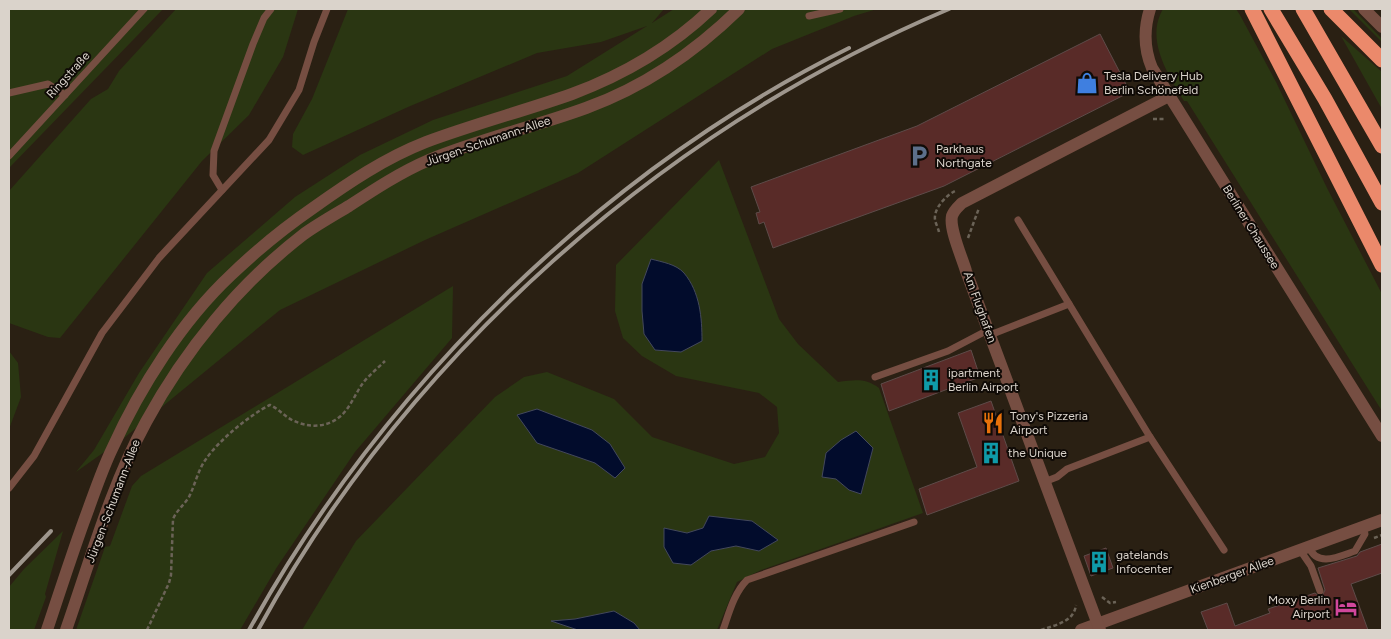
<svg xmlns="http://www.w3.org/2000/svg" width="1391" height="639" font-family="Figtree,sans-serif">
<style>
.green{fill:#2a3612;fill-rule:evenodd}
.water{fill:#020c2c;stroke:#43485c}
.building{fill:#592b28;stroke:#5e4b49}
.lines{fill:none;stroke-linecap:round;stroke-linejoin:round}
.path{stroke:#6b6357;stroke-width:2.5;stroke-dasharray:4 2.5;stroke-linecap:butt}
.service{stroke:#764e42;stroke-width:7}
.minor{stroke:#764e42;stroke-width:12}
.tertiary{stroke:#764e42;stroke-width:12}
.motorway{stroke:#eb896b;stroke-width:15}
.rail{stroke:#9e968d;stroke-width:4}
.labels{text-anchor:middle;stroke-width:4;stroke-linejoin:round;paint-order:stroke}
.street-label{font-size:12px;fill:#dad3cb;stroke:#0f0a06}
.poi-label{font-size:12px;fill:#dad3cb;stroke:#0f0a06;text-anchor:start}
</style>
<rect width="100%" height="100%" fill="#2a2013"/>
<g class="green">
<polygon points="9,9 163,9 9,168"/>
<polygon points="176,9 298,9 283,57 249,115 202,161 60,338 48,337 9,323 9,191 91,99 108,89 119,71"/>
<polygon points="348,9 664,9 652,23 674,9 877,9 854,16 772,49 578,173 425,240 280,310 124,438 76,472 94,450 139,373 207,273 295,197 360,155 433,120 567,76 647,26 601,42 537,53 408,107 303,155 292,147 293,134 312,99"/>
<path d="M 1163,9 L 1236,9 L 1240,15 L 1276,82 L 1327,188 L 1382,294 L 1382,411 L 1187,101 L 1184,101 C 1168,75 1145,39 1163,9 Z"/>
<polygon points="1349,9 1353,9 1382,39 1382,42"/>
<polygon points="1341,36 1382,72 1382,109"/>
<path d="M 719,160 L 779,319 L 798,344 L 838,382 C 855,380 865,378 879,388 L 923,513 L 761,570 L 737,582 L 717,630 L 640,630 L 634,623 L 614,611 L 575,619 L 553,621 L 578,630 L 302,630 L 356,541 L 495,397 L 524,377 L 547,372 L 614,399 L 652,437 L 734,464 L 765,457 L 779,433 L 777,407 L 759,393 L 676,376 L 642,356 L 623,338 L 615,311 L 616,265 ZM 537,409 L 592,430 L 615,478 L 595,463 L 537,443 ZM 873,448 L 861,494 L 849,490 L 836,479 ZM 709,516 L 752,521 L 759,551 L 736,546 L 711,551 L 691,564 L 664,528 L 687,534 L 703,528 Z"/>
<polygon points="453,286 452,338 355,452 277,567 240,630 76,630 105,547 110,546 132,486 141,476"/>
<polygon points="9,351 18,363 21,397 9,429"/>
<polygon points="63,531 45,594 46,597 34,630 9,630 9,587 24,569"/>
</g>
<g class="water">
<path d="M 651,259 C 662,262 676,264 684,273 C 700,292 702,318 702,341 L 681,352 L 655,350 L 644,334 L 642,311 L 642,284 Z"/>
<polygon points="537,409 592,430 610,444 625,468 615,478 595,463 537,443 517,415"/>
<polygon points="856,431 873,448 861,494 849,490 836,479 822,477 826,453 841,440"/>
<polygon points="709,516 752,521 778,540 759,551 736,546 711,551 691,565 673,563 664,547 664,528 687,533 703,528"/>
<polygon points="614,611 634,623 640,630 578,630 551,621 575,619"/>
</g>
<g class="building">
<polygon points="1100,34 1130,92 944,186 773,248 764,222 759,224 756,213 760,212 751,187 917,126"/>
<polygon points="971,350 980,377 889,411 881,384"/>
<polygon points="991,401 1019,481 927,515 919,489 977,467 958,413"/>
<polygon points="1382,544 1382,573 1351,584 1368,630 1208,630 1201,612 1227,603 1235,626 1270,613 1268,609 1315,593 1319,596 1322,596 1325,590 1318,568 1357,556 1360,552"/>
<polygon points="1106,548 1113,568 1091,576 1084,556"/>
</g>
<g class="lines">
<g class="path">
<polyline points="1153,119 1165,119"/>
<path d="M 939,232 C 938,227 934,221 935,216 C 936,206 947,195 955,191"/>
<polyline points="968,238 979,208"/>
<polyline points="1374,538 1382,535"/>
<polyline points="1102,597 1110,603 1116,602"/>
<path d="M 147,630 L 169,583 L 171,575 L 173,519 C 177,510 184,505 189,497 C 195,485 198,470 206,459 C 218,441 251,414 270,405 C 279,409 284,416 292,420 C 312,430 334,427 347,409 C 353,401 357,391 363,383 C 369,375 378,368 385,361"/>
<path d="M 1041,630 C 1055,625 1074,622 1076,605"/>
</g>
<g class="service">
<polyline points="809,16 840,9"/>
<polyline points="9,93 48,84 65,95"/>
<polyline points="9,156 144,9"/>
<polyline points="222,190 213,175 214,151 253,44 264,18 271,9"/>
<polyline points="1018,220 1150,437 1224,550"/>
<polyline points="990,335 1069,304"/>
<polyline points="875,377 948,351 988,330"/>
<polyline points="1044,482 1057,477 1067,469 1150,437"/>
<polyline points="9,488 34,456 102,333 159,258 269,140 299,90 314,42 327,9"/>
<path d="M 1309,547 C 1317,568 1340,556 1355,551 L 1365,534 L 1363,527"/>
<polyline points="1300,550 1311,566 1320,591"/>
<path d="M 723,630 C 729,613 734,593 747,580 L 914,522"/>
</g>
<g class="minor">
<polyline points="1081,630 1382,520"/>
<path d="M 1100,630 L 966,271 C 962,257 949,229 952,216 C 954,210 958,207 962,203 L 1169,96"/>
</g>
<g class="tertiary">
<path d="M 1150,9 C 1144,28 1144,49 1152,68 L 1382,436"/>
<polyline points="1364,9 1382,27"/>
<path d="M 47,630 C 59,594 71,557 84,521 C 93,497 101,472 112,449 C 140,387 182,321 231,275 C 257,250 284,228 313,208 C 348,183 385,158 426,142 C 474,124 524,111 572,94 C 623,75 672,46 711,9"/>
<path d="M 66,630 C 90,561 111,486 146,422 C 185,350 239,284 304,234 C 318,224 334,215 349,206 C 375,189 401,172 429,160 C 480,139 534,127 586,108 C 644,87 695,52 739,9"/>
</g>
<g class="motorway">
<polyline points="1252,9 1382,265"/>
<polyline points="1271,9 1325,99 1382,203"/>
<polyline points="1303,9 1382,146"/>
<polyline points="1331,9 1382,60"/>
</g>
<g class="rail">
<polyline points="9,575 51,531"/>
<path d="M 249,630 C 384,386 599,173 849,48"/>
<path d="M 258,630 C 408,355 661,131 949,9"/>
</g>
</g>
<defs>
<g id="shop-bare" transform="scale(1.725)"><path d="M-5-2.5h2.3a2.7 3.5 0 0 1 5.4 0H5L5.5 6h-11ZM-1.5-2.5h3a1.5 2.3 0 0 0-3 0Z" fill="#3f7fe0" stroke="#0f0a06" stroke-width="2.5" paint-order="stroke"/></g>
<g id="parking-bare" transform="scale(1.725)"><path d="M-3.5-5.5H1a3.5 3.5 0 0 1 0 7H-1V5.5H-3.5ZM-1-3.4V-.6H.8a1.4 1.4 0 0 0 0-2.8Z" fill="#5c6f8a" stroke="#0f0a06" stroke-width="2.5" paint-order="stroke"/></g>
<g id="building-bare" transform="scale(1.725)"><path d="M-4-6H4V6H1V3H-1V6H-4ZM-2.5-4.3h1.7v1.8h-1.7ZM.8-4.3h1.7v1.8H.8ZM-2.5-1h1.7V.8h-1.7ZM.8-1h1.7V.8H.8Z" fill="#0f9aa8" stroke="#0f0a06" stroke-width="2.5" paint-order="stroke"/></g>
<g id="restaurant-bare" transform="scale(1.725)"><path d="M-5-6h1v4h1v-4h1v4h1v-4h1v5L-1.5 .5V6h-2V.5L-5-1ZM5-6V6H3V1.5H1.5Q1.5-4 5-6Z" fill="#e8710a" stroke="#0f0a06" stroke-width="2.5" paint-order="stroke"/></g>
<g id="hotel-bare" transform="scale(1.725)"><path d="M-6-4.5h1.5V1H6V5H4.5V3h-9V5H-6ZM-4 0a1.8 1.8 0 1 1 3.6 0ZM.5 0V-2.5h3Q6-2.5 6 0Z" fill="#d1479c" stroke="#0f0a06" stroke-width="2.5" paint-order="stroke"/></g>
</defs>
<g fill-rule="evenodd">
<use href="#shop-bare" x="1087" y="83"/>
<use href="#parking-bare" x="919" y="156"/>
<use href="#building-bare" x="931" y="380"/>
<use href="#restaurant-bare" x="993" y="423"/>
<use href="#building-bare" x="991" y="453"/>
<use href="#building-bare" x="1099" y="562"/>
<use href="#hotel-bare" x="1346" y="607"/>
</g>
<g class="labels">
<g class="street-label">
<text transform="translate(68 75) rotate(-48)" y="4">Ringstraße</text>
<text transform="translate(488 141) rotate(-19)" y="4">Jürgen-Schumann-Allee</text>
<text transform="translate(1251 227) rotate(58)" y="4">Berliner Chaussee</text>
<text transform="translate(980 307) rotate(70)" y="4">Am Flughafen</text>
<text transform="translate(113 501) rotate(-69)" y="4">Jürgen-Schumann-Allee</text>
<text transform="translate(1232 575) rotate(-20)" y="4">Kienberger Allee</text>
</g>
<g class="poi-label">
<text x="1104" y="80">Tesla Delivery Hub<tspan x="1104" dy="14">Berlin Schönefeld</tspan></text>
<text x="936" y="153">Parkhaus<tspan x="936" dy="14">Northgate</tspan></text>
<text x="948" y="377">ipartment<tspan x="948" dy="14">Berlin Airport</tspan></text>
<text x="1010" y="420">Tony's Pizzeria<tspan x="1010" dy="14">Airport</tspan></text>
<text x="1008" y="457">the Unique</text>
<text x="1116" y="559">gatelands<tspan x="1116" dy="14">Infocenter</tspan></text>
<text x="1330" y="604" text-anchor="end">Moxy Berlin<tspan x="1330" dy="14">Airport</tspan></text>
</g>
</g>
<rect width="1391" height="639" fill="none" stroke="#dad3cb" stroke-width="20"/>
</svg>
